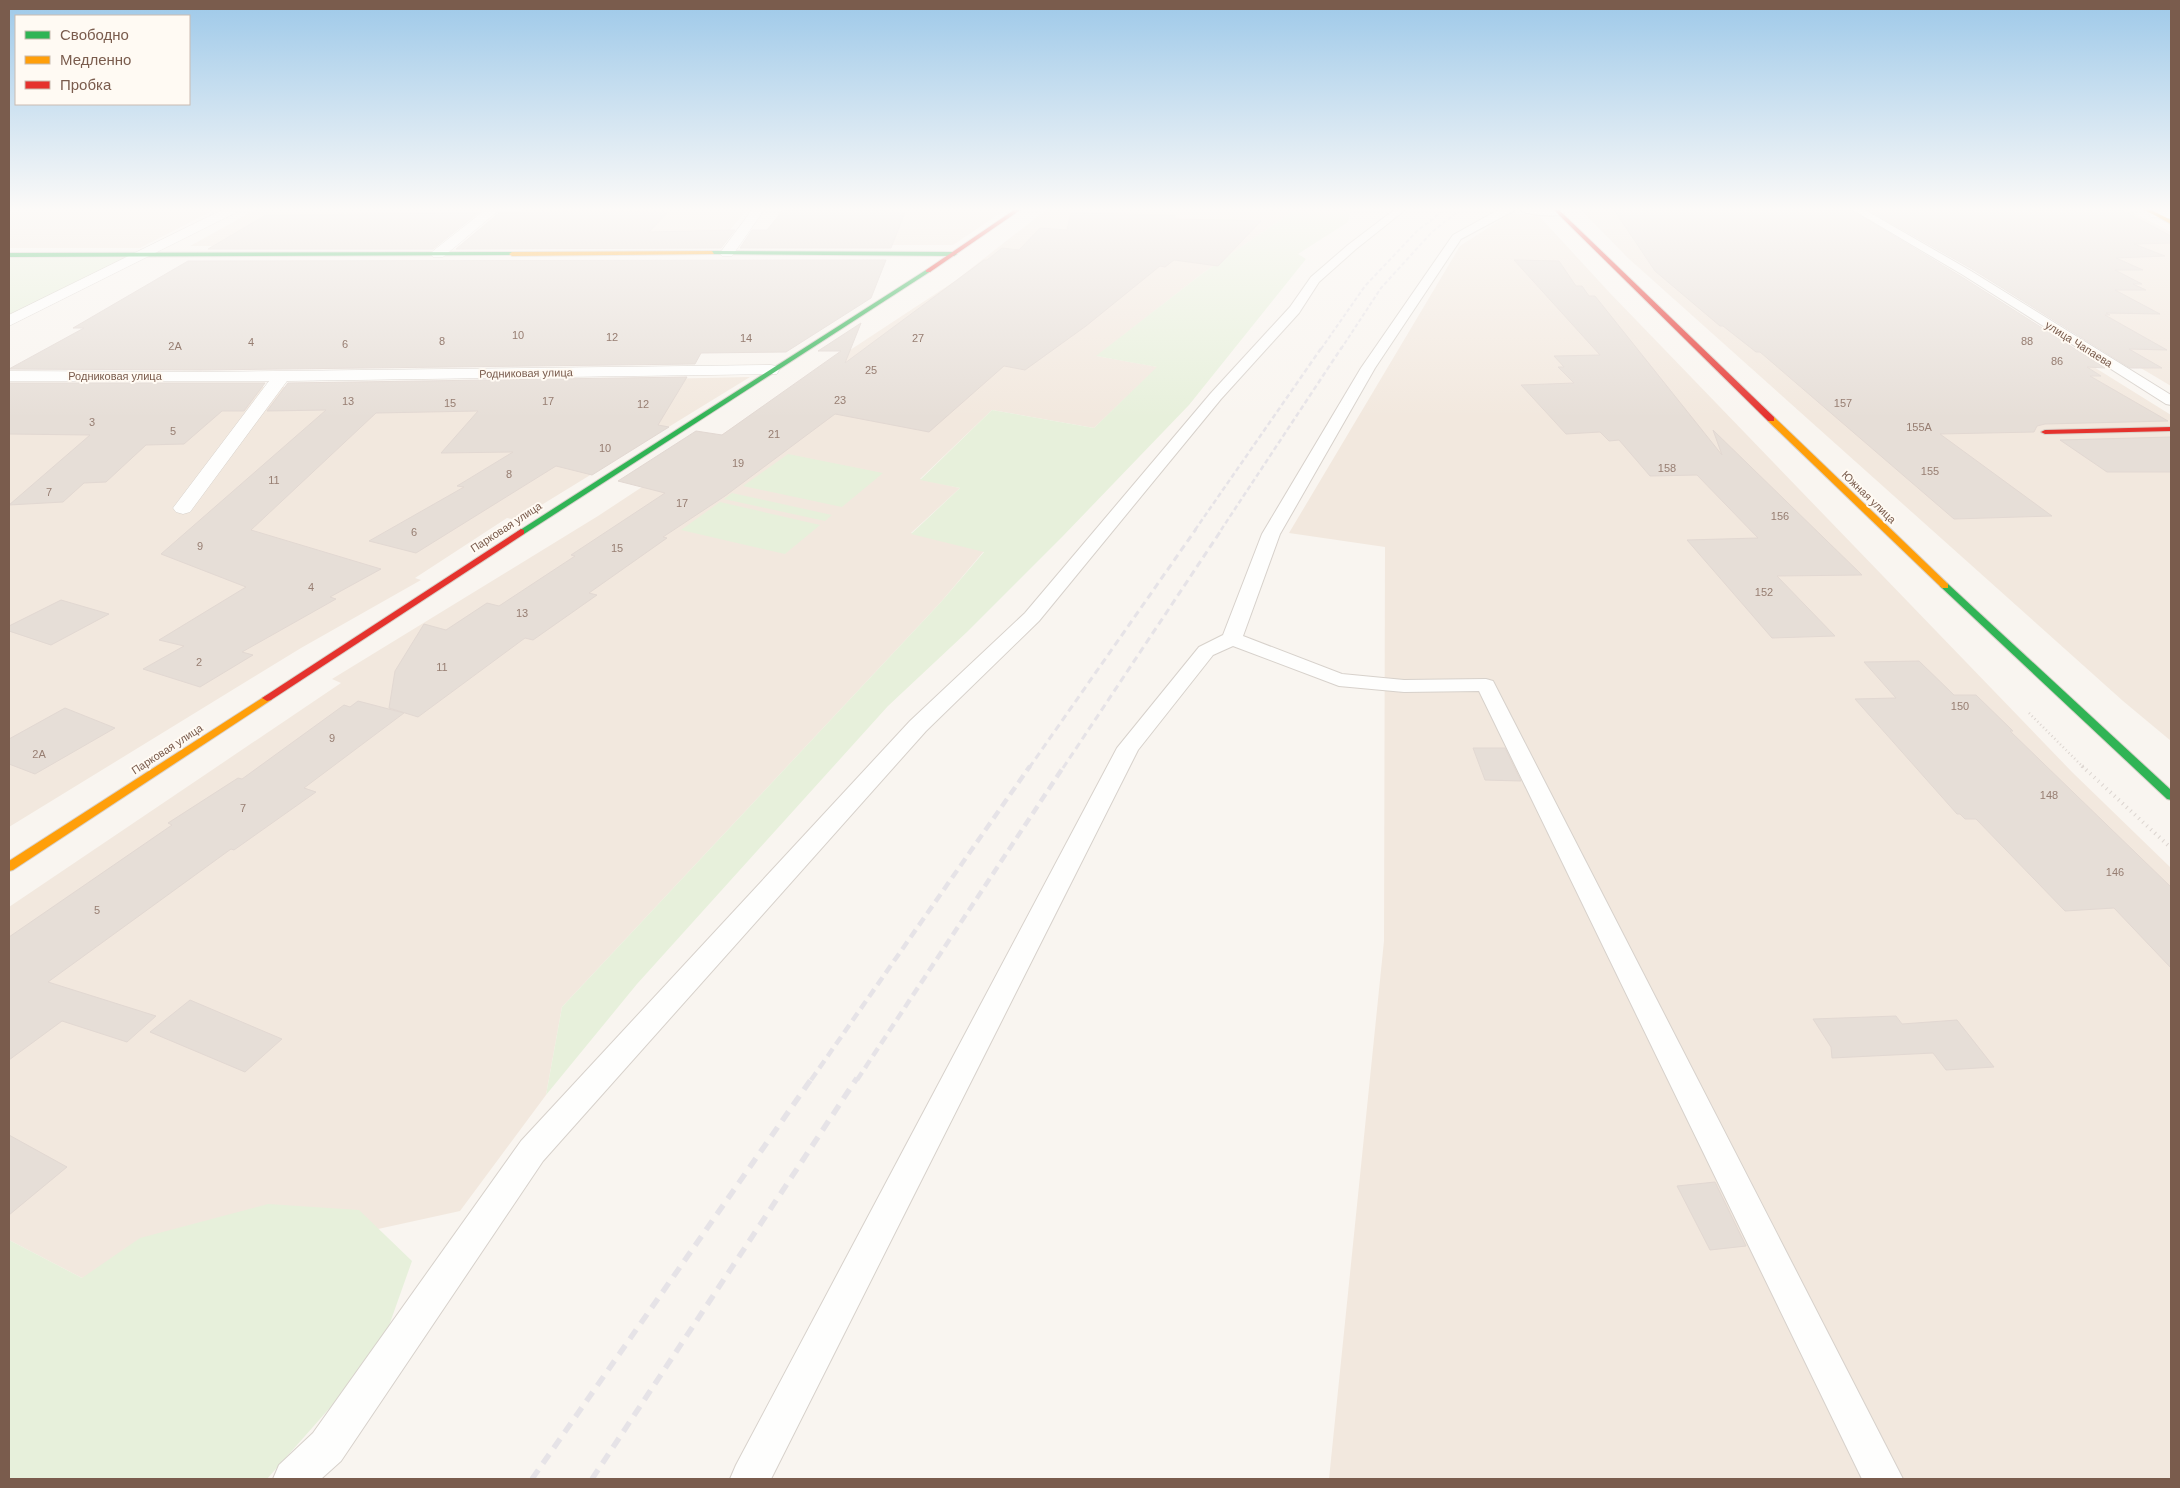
<svg xmlns="http://www.w3.org/2000/svg" width="2180" height="1488" font-family="Helvetica,sans-serif">
<style>
.residential{fill:#f2e8de}
.green{fill:#e7f0db}
.building{fill:#e6ded7;stroke:#e2d8d2}
.lines{fill:none;stroke-linecap:round;stroke-linejoin:round}
.lane-casing{stroke:#d7d1cb;stroke-width:2}
.street-casing{stroke:#d7d1cb;stroke-width:1}
.fast-casing{stroke:#d9d2cb;stroke-width:2}
.slow-casing{stroke:#d9d2cb;stroke-width:2}
.jam-casing{stroke:#d9d2cb;stroke-width:2}
.path-far1{stroke:#dcd5d0;stroke-width:2.5;stroke-dasharray:1 3;stroke-linecap:butt}
.path{stroke:#dcd5d0;stroke-width:4;stroke-dasharray:1 4.5;stroke-linecap:butt}
.lane{fill:#fefefd;fill-rule:evenodd}
.street{fill:#fefefd;fill-rule:evenodd}
.fast{fill:#30b455;fill-rule:evenodd}
.slow{fill:#ff9f0a;fill-rule:evenodd}
.jam{fill:#e5322d;fill-rule:evenodd}
.rail-far4{stroke:#e6e3e7;stroke-width:2;stroke-dasharray:4 2.5;stroke-linecap:butt}
.rail-far3{stroke:#e6e3e7;stroke-width:2.5;stroke-dasharray:5 3;stroke-linecap:butt}
.rail-far2{stroke:#e6e3e7;stroke-width:3;stroke-dasharray:7 4.5;stroke-linecap:butt}
.rail-far1{stroke:#e6e3e7;stroke-width:4.5;stroke-dasharray:9 5.5;stroke-linecap:butt}
.rail{stroke:#e6e3e7;stroke-width:5.5;stroke-dasharray:11 8;stroke-linecap:butt}
.labels{text-anchor:middle;stroke-width:4;stroke-linejoin:round;paint-order:stroke}
.number-label{font-size:11px;fill:#977e72}
.far-street-label{font-size:11px;fill:#7a5c4d;stroke:#fffaf3}
</style>
<rect width="100%" height="100%" fill="#f9f5f0"/>
<g class="residential">
<polygon points="9,210 214,210 140,248 9,248"/>
<polygon points="255,210 481,210 434,246 190,246"/>
<polygon points="522,210 750,210 745,212 717,245 479,245"/>
<polygon points="782,210 1005,210 953,245 758,245"/>
<polygon points="1046,210 1295,210 1203,273 1097,356 1158,367 1094,428 992,410 920,479 960,488 911,533 984,551 941,602 562,1007 546,1095 460,1211 378,1229 82,1278 9,1240 9,907 341,683 332,679 598,516 955,281"/>
<polygon points="1581,210 1842,210 2171,415 2171,741 2123,701 1628,258"/>
<polygon points="1875,210 2128,210 2171,232 2171,386"/>
<polygon points="1511,213 1540,217 1609,292 2072,772 2171,868 2171,1479 1329,1479 1384,941 1385,547 1289,533 1460,246"/>
<polygon points="750,377 517,520 507,518 415,578 421,580 301,648 9,827 9,387 288,387"/>
</g>
<g class="green">
<polygon points="1295,210 1351,210 1348,222 1298,254 1306,259 1189,405 1063,536 967,632 888,706 637,984 546,1095 562,1007 941,602 984,552 911,534 960,488 920,480 992,410 1094,428 1157,367 1096,356 1203,273"/>
<polygon points="9,258 137,258 9,323"/>
<polygon points="788,454 883,473 842,507 743,486"/>
<polygon points="732,493 832,515 825,521 724,499"/>
<polygon points="720,502 820,525 785,554 681,530"/>
<polygon points="268,1204 359,1210 412,1261 380,1351 267,1479 9,1479 9,1240 82,1278 140,1238"/>
</g>
<g class="building">
<polygon points="783,210 889,210 887,212 905,212 891,248 740,248 752,230 767,230"/>
<polygon points="1614,210 1851,210 1962,277 2105,368 2087,367 2101,376 2090,376 2168,421 2045,424 2037,426 2034,432 1940,434 2052,516 1954,519 1760,352 1756,352 1723,326 1720,326 1655,271"/>
<polygon points="1868,210 2122,210 2171,236 2171,243 2134,244 2165,256 2116,258 2143,270 2115,270 2142,284 2133,284 2146,290 2115,290 2160,314 2106,313 2110,315 2105,315 2167,350 2129,349 2162,368 2130,368 1972,269"/>
<polygon points="583,211 668,212 649,232 735,230 721,248 456,249 499,213"/>
<polygon points="478,213 433,249 208,249 266,215"/>
<polygon points="1071,213 1175,215 1175,219 1261,221 1218,266 1174,260 1165,267 1160,266 1086,326 1025,370 1004,366 929,432 835,414 725,496 663,537 667,538 589,593 597,595 533,640 525,638 418,717 389,708 395,671 424,624 446,630 487,603 499,606 575,556 571,555 665,493 618,481 696,431 722,435 841,351 818,351 861,323 845,363 984,260 987,260 1002,248 1019,250 1040,228 1067,230"/>
<polygon points="886,260 871,298 786,352 701,353 695,364 202,370 9,369 84,328 73,328 188,261"/>
<polygon points="1514,260 1559,261 1576,286 1582,286 1589,296 1595,296 1722,455 1713,430 1862,575 1777,576 1835,636 1772,638 1687,540 1758,538 1697,475 1650,476 1619,440 1609,441 1600,432 1566,434 1521,385 1574,383 1558,367 1564,367 1554,356 1600,355"/>
<polygon points="687,377 658,425 669,427 592,475 556,466 416,553 369,541 464,487 457,486 513,452 441,453 478,411 376,413 251,530 381,569 330,597 336,599 242,652 253,655 200,687 143,669 184,646 159,640 246,587 161,554 326,410 267,411 288,383"/>
<polygon points="9,383 265,383 244,411 222,411 184,444 146,445 106,482 84,483 63,502 9,505 90,435 9,434"/>
<polygon points="2171,437 2171,472 2107,472 2060,440"/>
<polygon points="61,600 109,614 51,645 9,631 9,626"/>
<polygon points="1919,661 1954,695 1976,695 2013,731 2010,731 2171,887 2171,968 2114,908 2065,911 1976,819 1965,819 1960,814 1957,814 1855,699 1896,698 1864,662"/>
<polygon points="358,701 404,713 304,788 316,792 234,850 231,849 48,982 156,1016 127,1042 62,1021 9,1060 9,937 172,825 168,823 238,778 242,779 344,705 350,707"/>
<polygon points="65,708 115,728 35,774 9,764 9,739"/>
<polygon points="1473,748 1505,748 1521,781 1485,780"/>
<polygon points="190,1000 282,1039 245,1072 150,1032"/>
<polygon points="1896,1016 1902,1024 1957,1020 1994,1067 1946,1070 1933,1053 1832,1058 1831,1047 1813,1019"/>
<polygon points="9,1135 67,1167 9,1215"/>
<polygon points="1715,1182 1746,1246 1710,1250 1677,1186"/>
</g>
<g class="lines">
<g class="lane-casing">
<g id="lane">
<polygon points="1394,210 1405,210 1356,249 1319,282 1299,313 1221,399 1039,621 926,731 543,1161 341,1461 321,1479 273,1479 279,1465 313,1433 521,1141 910,721 1025,613 1211,393 1290,307 1311,277 1348,245"/>
<polygon points="1498,210 1515,210 1461,239 1375,368 1280,534 1243,636 1342,674 1404,680 1486,679 1493,681 1903,1479 1862,1479 1479,691 1404,692 1339,686 1233,646 1213,655 1138,750 771,1479 730,1479 736,1465 1117,748 1199,647 1223,635 1262,534 1361,368 1453,235"/>
<path d="M 1520,210 L 1558,210 L 1564,213 C 1558,218 1526,215 1520,210 Z"/>
<polygon points="1853,210 1865,210 1971,271 2171,395 2171,405 2166,404 1963,275"/>
</g>
</g>
<g class="street-casing">
<g id="street">
<polygon points="222,210 237,210 235,213 9,326 9,315"/>
<polygon points="485,210 499,210 443,257 433,257 431,254 433,251"/>
<polygon points="752,210 764,210 732,256 722,256 720,253"/>
<polygon points="2155,210 2171,210 2171,218 2151,217 2149,214 2151,211"/>
<polygon points="771,365 777,366 779,370 777,374 287,381 190,512 183,514 176,512 173,508 269,381 9,381 9,371 202,372"/>
</g>
</g>
<g class="fast-casing">
<g id="fast">
<polygon points="712,251 954,252 957,254 954,256 710,254"/>
<polygon points="512,252 514,255 9,257 9,253"/>
<polygon points="926,270 931,271 524,534 518,534 517,532"/>
<polygon points="1945,583 1948,584 2171,790 2171,800 2167,799 1942,588 1940,586"/>
</g>
</g>
<g class="slow-casing">
<g id="slow">
<polygon points="2145,210 2151,210 2171,220 2171,224"/>
<polygon points="712,251 714,254 512,256 509,254 512,252"/>
<polygon points="1768,417 1774,417 1948,584 1948,588 1942,588 1768,421"/>
<polygon points="267,695 272,698 271,700 13,870 9,871 9,861"/>
</g>
</g>
<g class="jam-casing">
<g id="jam">
<polygon points="1014,210 1020,210 930,272 926,272 926,270"/>
<polygon points="1554,210 1559,210 1774,417 1774,421 1768,421"/>
<polygon points="2171,427 2171,431 2045,434 2041,432 2045,430"/>
<polygon points="521,529 524,530 524,534 271,700 267,701 262,698"/>
</g>
</g>
<polyline class="path-far1" points="2029,713 2084,768"/>
<polyline class="path" points="2082,766 2171,848"/>
<use href="#lane" class="lane"/>
<use href="#street" class="street"/>
<use href="#fast" class="fast"/>
<use href="#slow" class="slow"/>
<use href="#jam" class="jam"/>
<g class="rail-far4">
<polyline points="1321,349 1365,286 1417,231 1444,210"/>
<polyline points="1341,349 1381,288 1432,232 1459,210"/>
</g>
<g class="rail-far3">
<polyline points="1195,530 1322,347"/>
<polyline points="1221,530 1342,347"/>
</g>
<g class="rail-far2">
<polyline points="1029,768 1196,529"/>
<polyline points="1063,768 1222,529"/>
</g>
<g class="rail-far1">
<polyline points="811,1080 1030,766"/>
<polyline points="857,1080 1064,766"/>
</g>
<g class="rail">
<polyline points="532,1479 812,1078"/>
<polyline points="592,1479 857,1078"/>
</g>
</g>
<linearGradient id="sky" x2="0" y2="1"><stop stop-color="#9ec9e9"/><stop offset="0.5" stop-color="#fcfaf8"/><stop offset="1" stop-color="#fcfaf8" stop-opacity="0"/></linearGradient>
<rect width="2180" height="418" fill="url(#sky)"/>
<g class="labels">
<g class="number-label">
<text x="518" y="339">10</text>
<text x="612" y="341">12</text>
<text x="746" y="342">14</text>
<text x="918" y="342">27</text>
<text x="442" y="345">8</text>
<text x="2027" y="345">88</text>
<text x="251" y="346">4</text>
<text x="345" y="348">6</text>
<text x="175" y="350">2А</text>
<text x="2057" y="365">86</text>
<text x="871" y="374">25</text>
<text x="840" y="404">23</text>
<text x="348" y="405">13</text>
<text x="548" y="405">17</text>
<text x="450" y="407">15</text>
<text x="1843" y="407">157</text>
<text x="643" y="408">12</text>
<text x="92" y="426">3</text>
<text x="1919" y="431">155А</text>
<text x="173" y="435">5</text>
<text x="774" y="438">21</text>
<text x="605" y="452">10</text>
<text x="738" y="467">19</text>
<text x="1667" y="472">158</text>
<text x="1930" y="475">155</text>
<text x="509" y="478">8</text>
<text x="274" y="484">11</text>
<text x="49" y="496">7</text>
<text x="682" y="507">17</text>
<text x="1780" y="520">156</text>
<text x="414" y="536">6</text>
<text x="200" y="550">9</text>
<text x="617" y="552">15</text>
<text x="311" y="591">4</text>
<text x="1764" y="596">152</text>
<text x="522" y="617">13</text>
<text x="199" y="666">2</text>
<text x="442" y="671">11</text>
<text x="1960" y="710">150</text>
<text x="332" y="742">9</text>
<text x="39" y="758">2А</text>
<text x="2049" y="799">148</text>
<text x="243" y="812">7</text>
<text x="2115" y="876">146</text>
<text x="97" y="914">5</text>
</g>
<g class="far-street-label">
<text transform="translate(2079 344) rotate(32)" y="4">улица Чапаева</text>
<text transform="translate(526 373) rotate(-1)" y="4">Родниковая улица</text>
<text x="115" y="380">Родниковая улица</text>
<text transform="translate(1869 497) rotate(44)" y="4">Южная улица</text>
<text transform="translate(506 527) rotate(-33)" y="4">Парковая улица</text>
<text transform="translate(167 749) rotate(-33)" y="4">Парковая улица</text>
</g>
</g>
<rect width="2180" height="1488" fill="none" stroke="#7a5c4d" stroke-width="20"/>
<rect x="15" y="15" width="175" height="90" fill="#fffaf3" stroke="#cabbb1"/>
<rect x="25" y="31" width="25" height="8" fill="#30b455" stroke="#cabbb1"/>
<text x="60" y="40" font-size="15" fill="#7a5c4d">Свободно</text>
<rect x="25" y="56" width="25" height="8" fill="#ff9f0a" stroke="#cabbb1"/>
<text x="60" y="65" font-size="15" fill="#7a5c4d">Медленно</text>
<rect x="25" y="81" width="25" height="8" fill="#e5322d" stroke="#cabbb1"/>
<text x="60" y="90" font-size="15" fill="#7a5c4d">Пробка</text>
</svg>
